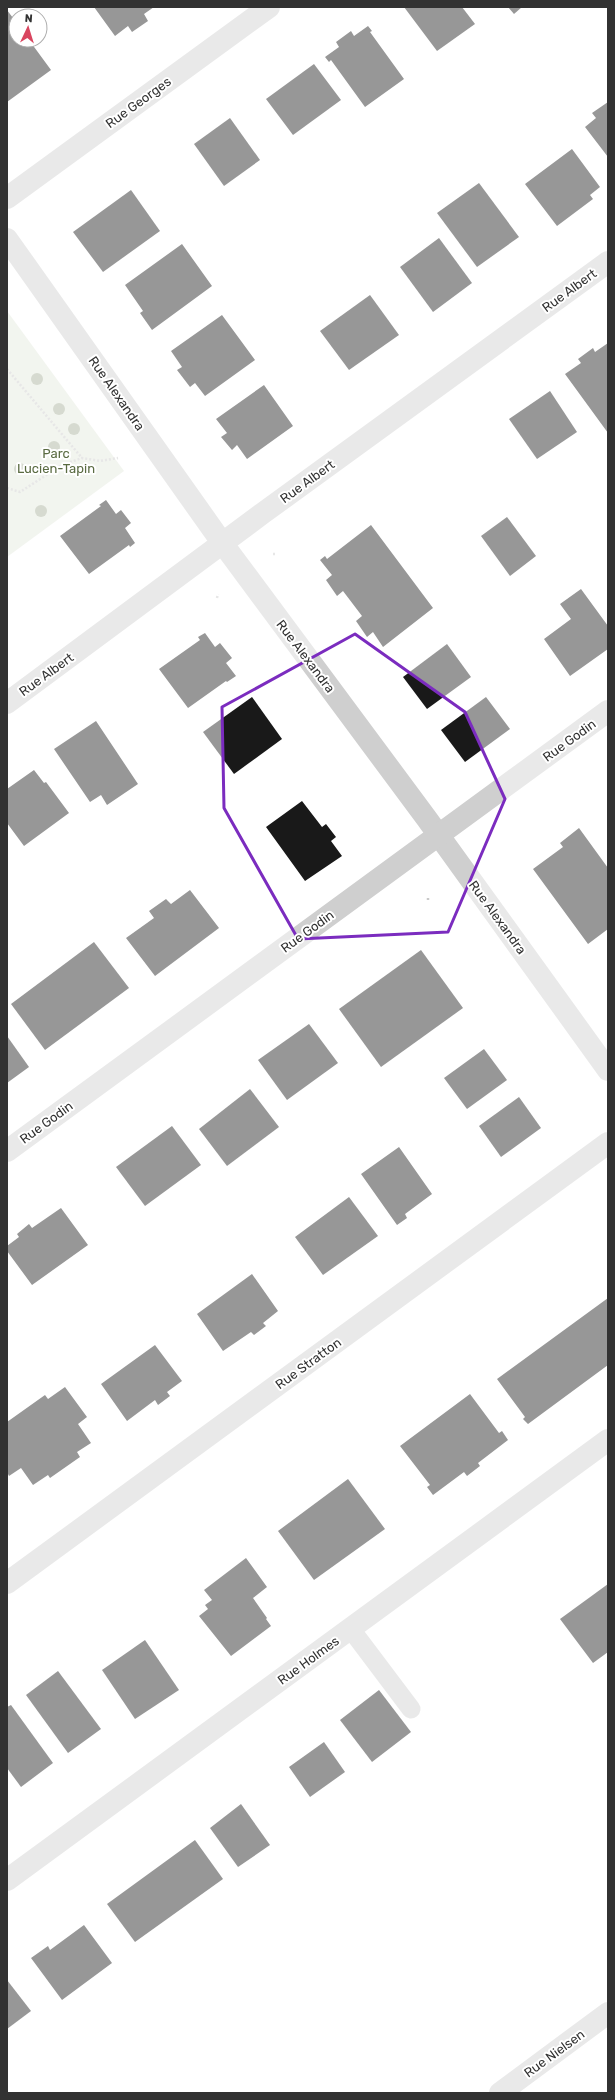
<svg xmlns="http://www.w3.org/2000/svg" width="615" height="2100" font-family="Rubik,sans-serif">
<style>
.green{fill:#e3e8dc}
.building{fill:#191919}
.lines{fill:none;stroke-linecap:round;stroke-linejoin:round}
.path{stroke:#c9c9c9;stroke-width:2.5;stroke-dasharray:2 2;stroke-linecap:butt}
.service{stroke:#cfcfcf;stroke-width:19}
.minor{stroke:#cfcfcf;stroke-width:22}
.tree{fill:#a4ae97}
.marked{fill:none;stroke:#7b2cbf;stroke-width:3;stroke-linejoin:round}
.labels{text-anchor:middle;stroke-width:4;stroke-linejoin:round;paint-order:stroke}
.street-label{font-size:13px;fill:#323232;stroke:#fff}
.park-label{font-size:13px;fill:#5a6b42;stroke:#fff}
</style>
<rect width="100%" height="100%" fill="#fff"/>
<polygon class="green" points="7,311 124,471 7,557"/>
<g class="building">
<polygon points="94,7 154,7 144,14 148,21 132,32 128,26 115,36"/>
<polygon points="404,7 462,7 475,24 437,51"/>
<polygon points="508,7 522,7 514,14"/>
<polygon points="7,10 16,22 16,40 29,40 51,70 7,102"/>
<polygon points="368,26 372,31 370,32 404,79 365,107 331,60 329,62 325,57 339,47 336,42 351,31 354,36"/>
<polygon points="314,64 341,100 293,135 266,99"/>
<polygon points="608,102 608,157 585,127 596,118 592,113"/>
<polygon points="230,118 260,160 224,186 194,144"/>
<polygon points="572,149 600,187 590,195 593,199 557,226 525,184"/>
<polygon points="479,183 519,237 477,267 437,213"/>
<polygon points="131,190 160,231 103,272 73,232"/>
<polygon points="439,238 472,283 433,312 400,267"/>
<polygon points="182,244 212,286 152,330 140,313 143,311 125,285"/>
<polygon points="370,295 399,335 349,370 320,331"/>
<polygon points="222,315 255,360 205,396 195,383 190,387 177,370 182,367 171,351"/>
<polygon points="608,343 608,433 565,374 581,363 578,359 593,348 595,352"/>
<polygon points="264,385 293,426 247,459 237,445 232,450 221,437 227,433 216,419"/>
<polygon points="550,391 577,432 537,459 509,419"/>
<polygon points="106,500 116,514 121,510 131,523 125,528 135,543 130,547 129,545 89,574 60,536 101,506 99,505"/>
<polygon points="507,517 536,556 510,576 481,536"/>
<polygon points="371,525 433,608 383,647 373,632 367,637 356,621 362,616 343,591 337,596 326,580 332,575 320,560 325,556 327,559"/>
<polygon points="581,589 608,626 608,649 570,676 544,639 571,619 560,604"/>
<polygon points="205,633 215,647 220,643 232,658 226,663 236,676 227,682 226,681 188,708 159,669 200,640 198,637"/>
<polygon points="447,644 471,677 427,709 403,677"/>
<polygon points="252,697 282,739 234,774 203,732"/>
<polygon points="486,697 510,729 465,762 441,730"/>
<polygon points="96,721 138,784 107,805 101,795 90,802 54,749"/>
<polygon points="34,770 44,783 46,782 69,813 24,846 7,823 7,789"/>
<polygon points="302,801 322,827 326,824 336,837 331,841 342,856 305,881 266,827"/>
<polygon points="579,828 608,868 608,929 588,944 533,869 563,847 560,843"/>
<polygon points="190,890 219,928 155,976 126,938 154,918 149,911 166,899 171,904"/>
<polygon points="94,942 129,988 45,1050 11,1004"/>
<polygon points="421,950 463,1008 381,1067 339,1009"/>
<polygon points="309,1024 338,1063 287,1100 258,1060"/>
<polygon points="7,1036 29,1067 7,1083"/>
<polygon points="484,1049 507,1080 467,1109 444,1078"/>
<polygon points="250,1089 279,1127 227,1166 199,1129"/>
<polygon points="519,1097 541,1128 501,1157 479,1126"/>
<polygon points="172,1126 201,1165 145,1206 116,1167"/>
<polygon points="399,1147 432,1194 405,1214 407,1218 397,1225 361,1174"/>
<polygon points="349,1197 378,1236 323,1275 295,1237"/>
<polygon points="61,1208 88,1245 32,1285 7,1251 7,1246 19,1237 17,1234 29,1224 32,1228"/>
<polygon points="252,1274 278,1311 263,1323 266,1326 254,1335 251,1332 223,1351 197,1314"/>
<polygon points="608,1298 608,1365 528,1424 523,1419 525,1417 497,1379"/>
<polygon points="155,1345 182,1381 167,1392 170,1396 158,1405 155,1400 127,1421 101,1384"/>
<polygon points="65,1387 87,1417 78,1424 91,1443 77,1452 80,1457 50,1478 48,1475 33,1485 21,1468 9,1476 7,1472 7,1422 45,1395 48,1399"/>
<polygon points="470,1394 499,1433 502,1431 508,1440 478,1463 480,1466 467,1476 464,1472 433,1495 427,1487 430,1485 400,1446"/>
<polygon points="348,1479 385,1529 314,1580 278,1531"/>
<polygon points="246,1558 267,1587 253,1598 267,1618 266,1619 271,1626 231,1656 199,1616 208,1609 205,1605 212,1600 204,1590"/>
<polygon points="608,1584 608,1652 593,1663 560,1619"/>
<polygon points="145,1640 179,1690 135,1719 102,1670"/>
<polygon points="58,1671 101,1729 68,1753 26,1695"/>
<polygon points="379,1690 411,1732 372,1762 340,1720"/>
<polygon points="11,1705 53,1763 21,1787 7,1768 7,1707"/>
<polygon points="324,1742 345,1772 310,1797 289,1767"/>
<polygon points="241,1804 270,1845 238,1867 210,1828"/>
<polygon points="195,1840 223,1879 135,1942 107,1904"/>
<polygon points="84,1925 112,1963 62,2000 31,1958 48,1946 50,1950"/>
<polygon points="7,1980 31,2011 7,2029"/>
</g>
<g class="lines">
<g class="path">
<polyline points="7,369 82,458"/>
<polyline points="7,488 20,492 62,465 82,458 100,461 118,458"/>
<polyline points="273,554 277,554"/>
<polyline points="217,598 218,594"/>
<polyline points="428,900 428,898"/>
</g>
<polyline class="service" points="350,1628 411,1709"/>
<g class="minor">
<polyline points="7,198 269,7"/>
<polyline points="7,239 223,544 427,819 608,1070"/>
<polyline points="7,703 263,513 608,262"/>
<polyline points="7,1151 608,711"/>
<polyline points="7,1583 608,1143"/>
<polyline points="7,1880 608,1440"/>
<polyline points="500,2093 608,2013"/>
</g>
</g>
<g class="tree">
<circle cx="37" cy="379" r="6"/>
<circle cx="59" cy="409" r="6"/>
<circle cx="74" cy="429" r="6"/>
<circle cx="54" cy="447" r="6"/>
<circle cx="20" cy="469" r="6"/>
<circle cx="41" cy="511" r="6"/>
</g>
<path d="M0 0H615V2100H0ZM 355,634 L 465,712 L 505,799 L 448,932 L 298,939 L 224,808 L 222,707 Z" fill="#fff" fill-opacity=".55" fill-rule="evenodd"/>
<path class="marked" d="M 355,634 L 465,712 L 505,799 L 448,932 L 298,939 L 224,808 L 222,707 Z"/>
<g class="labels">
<g class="street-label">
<text transform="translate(138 102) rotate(-36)" y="5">Rue Georges</text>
<text transform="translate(569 290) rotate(-36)" y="5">Rue Albert</text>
<text transform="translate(117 393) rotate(55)" y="5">Rue Alexandra</text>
<text transform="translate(307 481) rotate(-36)" y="5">Rue Albert</text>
<text transform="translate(306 656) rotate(53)" y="5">Rue Alexandra</text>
<text transform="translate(46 674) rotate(-36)" y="5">Rue Albert</text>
<text transform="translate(569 740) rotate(-36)" y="5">Rue Godin</text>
<text transform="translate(498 917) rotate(54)" y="5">Rue Alexandra</text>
<text transform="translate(307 931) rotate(-36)" y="5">Rue Godin</text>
<text transform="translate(46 1122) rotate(-36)" y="5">Rue Godin</text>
<text transform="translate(308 1363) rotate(-36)" y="5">Rue Stratton</text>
<text transform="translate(308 1660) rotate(-36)" y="5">Rue Holmes</text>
<text transform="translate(554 2053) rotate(-36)" y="5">Rue Nielsen</text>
</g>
<g class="park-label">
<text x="56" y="458">Parc<tspan x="56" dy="15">Lucien-Tapin</tspan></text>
</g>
</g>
<rect width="615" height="2100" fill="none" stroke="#323232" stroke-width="16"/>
<g transform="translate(28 28) rotate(4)"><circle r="19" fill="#ffffff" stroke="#adadad"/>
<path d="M0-3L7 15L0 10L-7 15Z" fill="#d9455f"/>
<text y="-6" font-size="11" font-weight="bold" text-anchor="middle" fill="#323232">N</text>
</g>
</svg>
